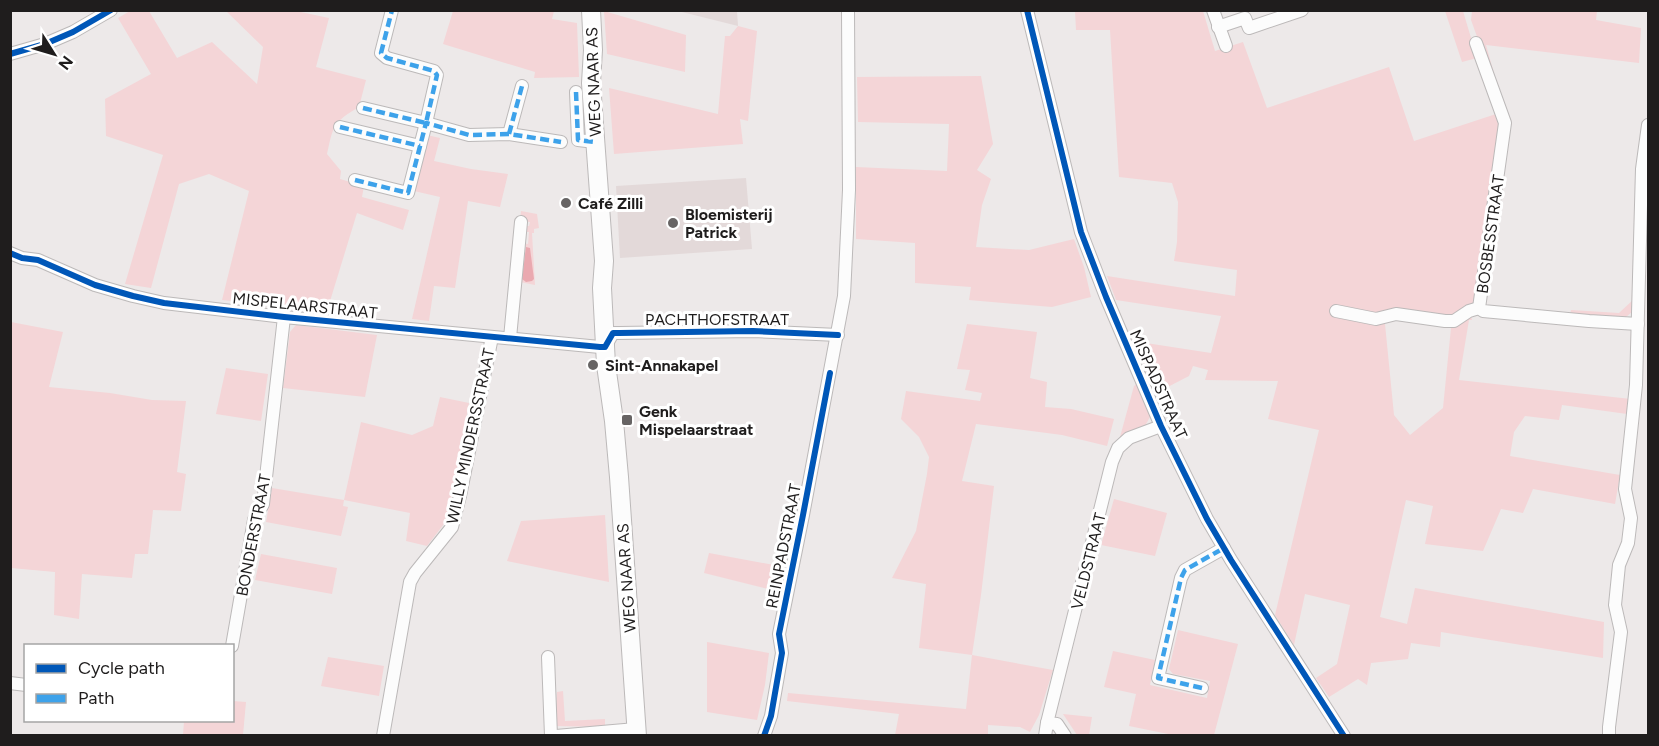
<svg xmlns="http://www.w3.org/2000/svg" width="1659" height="746" font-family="Figtree,sans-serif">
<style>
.built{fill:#e3d9d9}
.green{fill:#f4d5d7}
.water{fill:#eaa9b0}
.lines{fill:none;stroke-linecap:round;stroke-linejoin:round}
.minor-casing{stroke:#bcb9b9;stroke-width:14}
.secondary-casing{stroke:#bcb9b9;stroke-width:20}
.minor{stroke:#fcfcfc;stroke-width:12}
.secondary{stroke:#fcfcfc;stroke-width:18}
.quiet{stroke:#3da2ea;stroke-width:4.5;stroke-dasharray:9 4.5;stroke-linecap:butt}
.cycleway-casing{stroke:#fff;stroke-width:10}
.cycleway{stroke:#0057b8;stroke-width:6}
.poi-dot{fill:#676464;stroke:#fff;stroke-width:2}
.labels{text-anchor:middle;stroke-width:6;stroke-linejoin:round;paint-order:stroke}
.street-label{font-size:16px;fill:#1f1d1d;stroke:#fff}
.poi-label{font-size:16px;font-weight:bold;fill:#1f1d1d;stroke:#fff;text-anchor:start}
</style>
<rect width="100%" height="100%" fill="#ede9e9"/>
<g class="built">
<polygon points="678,11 737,11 738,26"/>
<polygon points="746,178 752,249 620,258 616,186"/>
</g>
<g class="green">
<polygon points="1489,10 1504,11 1504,12 1510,12 1510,10 1597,11 1596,20 1641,28 1639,63 1486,45 1495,77 1492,78 1471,20 1472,11 1484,11 1489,12"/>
<path d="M 130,11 L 149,11 L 177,58 L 212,42 L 257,84 L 263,47 L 226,11 L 296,11 L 329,18 L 316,67 L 366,80 L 359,107 C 333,122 333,126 327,154 L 341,171 L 340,179 L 364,186 L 362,197 L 409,210 L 403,230 L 357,213 L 327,311 L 222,300 L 249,191 L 209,174 L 179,184 L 151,288 L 125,284 L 163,155 L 106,136 L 105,99 L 151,74 L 118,18 Z"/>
<polygon points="453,11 554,11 552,19 577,23 579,77 534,78 535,72 443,44"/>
<polygon points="604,11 686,35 685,72 607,54"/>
<polygon points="1075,11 1203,11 1215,51 1243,42 1267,108 1389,67 1414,141 1496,114 1499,129 1476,297 1473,303 1453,318 1376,317 1333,312 1385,324 1394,415 1410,435 1443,408 1451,328 1436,325 1471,315 1472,320 1469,320 1459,380 1631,399 1627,414 1562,405 1559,420 1525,416 1514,432 1510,456 1620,475 1615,504 1533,489 1523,513 1501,509 1483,551 1425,544 1433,506 1406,500 1380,617 1407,624 1415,588 1604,622 1603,658 1441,632 1440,647 1411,643 1408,659 1371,663 1367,685 1358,679 1329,697 1316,678 1337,664 1350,605 1305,594 1294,645 1275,615 1319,430 1268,419 1278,381 1205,380 1208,370 1193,366 1189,376 1158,392 1133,341 1211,353 1221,316 1116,300 1107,276 1235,296 1237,270 1174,261 1177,242 1178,202 1172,183 1119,177 1110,30 1076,30"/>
<polygon points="1445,11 1463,11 1477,58 1462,62"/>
<polygon points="738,26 757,31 748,121 740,119 743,144 614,154 609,88 718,114 725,36 730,36"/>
<polygon points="981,76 993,144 977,170 991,179 982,205 976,247 1029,250 1074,239 1084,267 1091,297 1052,307 969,300 971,287 915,283 915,243 856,239 856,167 947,171 949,124 858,122 857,77"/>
<polygon points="427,135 440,138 434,161 471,169 508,174 500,207 468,201 455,288 434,286 429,321 412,319 440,197 414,191"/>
<polygon points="521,211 537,214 539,228 534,229 534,233 532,233 535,285 520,282 523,243 528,244 529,232 525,232 525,226 529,226 530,222 520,221"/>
<polygon points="1633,300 1633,311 1626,317 1570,315 1571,310 1619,313"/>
<polygon points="11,322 63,332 49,387 110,393 152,400 186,401 177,472 186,474 181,511 153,510 148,554 135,554 132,578 82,574 79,619 54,615 55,572 11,568"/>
<polygon points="967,324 1037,332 1030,378 1047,382 1045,407 1071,409 1114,419 1107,446 1062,435 976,424 962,481 994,486 981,595 972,655 1053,670 1039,715 1030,732 1020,727 988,725 988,735 895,735 899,714 787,701 788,693 966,709 972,655 919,648 926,584 892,578 916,531 927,474 929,457 919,437 901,419 906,391 980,401 982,393 965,390 970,370 957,369"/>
<polygon points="296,325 377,335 365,397 283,388 290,332"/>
<polygon points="226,368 268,374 261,421 216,414"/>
<polygon points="1137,384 1151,415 1145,426 1122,438 1120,437 1134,386"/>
<polygon points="440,397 469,403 447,520 427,546 406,541 410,513 344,500 343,506 348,507 341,536 266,522 272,488 344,500 361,422 412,435 433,426"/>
<polygon points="1114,499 1167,513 1155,556 1101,545"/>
<polygon points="605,515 609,582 507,561 521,521"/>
<polygon points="709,553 779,566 776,591 704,573"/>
<polygon points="261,554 337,568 332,594 255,580"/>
<polygon points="1178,630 1238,644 1214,735 1173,735 1129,726 1136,694 1104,687 1113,651 1155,660 1150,685 1207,698 1210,681 1173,674 1169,669"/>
<polygon points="707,642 769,653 765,685 757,720 707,712"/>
<polygon points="328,657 384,666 379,696 321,686"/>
<polygon points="563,691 565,721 605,719 605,727 555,726 557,692"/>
<polygon points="233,701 246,702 243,735 183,735 184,721 232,720"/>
<polygon points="1063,714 1092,717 1089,735 1077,735"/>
</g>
<polygon class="water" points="526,247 530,248 534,279 532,281 526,282 522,279"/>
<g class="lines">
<g class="minor-casing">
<g id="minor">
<polyline points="1027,10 1081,232 1106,297 1161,426 1207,519 1231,560 1344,736"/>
<polyline points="1213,10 1226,46"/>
<polyline points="1218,27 1245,18 1249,28 1302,10"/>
<polyline points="1476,43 1505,123 1479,308 1483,311 1589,321 1638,324"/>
<polyline points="10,54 45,44 73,32 111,10"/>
<polyline points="576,92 578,140 595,142"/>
<polyline points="363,108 426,123 437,75 434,71 387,58 381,53 392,10"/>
<polyline points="340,127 420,146"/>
<polyline points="509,134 522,86"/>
<polyline points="355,180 408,193 426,123 469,135 509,134 561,142"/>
<polyline points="10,253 22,258 38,260 95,285 133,296 164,303 284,317 600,347 605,347 613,333 619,333 753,331 838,335"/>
<polyline points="1336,311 1376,319 1396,314 1445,321 1454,321 1469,311 1479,308"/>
<polyline points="510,338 521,222"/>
<polyline points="232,646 254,520 263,504 284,317"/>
<polyline points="548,657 551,736"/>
<polyline points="10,683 26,685"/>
<polyline points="1202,688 1158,678 1181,578 1185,570 1224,548"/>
<polyline points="1047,723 1057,724 1065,736"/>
<polyline points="383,736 410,582 415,573 452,527 460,496 492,337"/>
<polyline points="556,736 636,729"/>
<polyline points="764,736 771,716 782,653 779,634 803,515 844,296 849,190 848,10"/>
<polyline points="1045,736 1047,723 1112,462 1118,448 1129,438 1161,426"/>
<polyline points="1609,736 1609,727 1621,632 1615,605 1619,565 1628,543 1631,518 1625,489 1636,385 1642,169 1648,125"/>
</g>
</g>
<g class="secondary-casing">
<polyline id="secondary" points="591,10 593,50 591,83 604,261 602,288 606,365 614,421 619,477 637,736"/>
</g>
<use href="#minor" class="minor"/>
<use href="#secondary" class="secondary"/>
<g class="quiet">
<polyline points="576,92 578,140 595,142"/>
<polyline points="363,108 426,123 437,75 434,71 387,58 381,53 392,10"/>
<polyline points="340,127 420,146"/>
<polyline points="509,134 522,86"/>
<polyline points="355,180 408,193 426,123 469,135 509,134 561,142"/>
<polyline points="1202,688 1158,678 1181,578 1185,570 1224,548"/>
</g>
<g class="cycleway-casing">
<g id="cycleway">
<polyline points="1027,10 1081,232 1106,297 1161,426 1207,519 1231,560 1344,736"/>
<polyline points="10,54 45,44 73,32 111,10"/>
<polyline points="10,253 22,258 38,260 95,285 133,296 164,303 284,317 600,347 605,347 613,333 619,333 753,331 838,335"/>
<polyline points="764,736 771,716 782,653 779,634 803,515 830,373"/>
</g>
</g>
<use href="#cycleway" class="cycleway"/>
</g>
<g class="poi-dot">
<circle cx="566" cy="203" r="6"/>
<circle cx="673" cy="223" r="6"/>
<circle cx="593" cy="365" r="6"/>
<rect x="621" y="414" width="12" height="12" rx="3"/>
</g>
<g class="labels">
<g class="street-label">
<text transform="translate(593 82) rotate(-92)" y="6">WEG NAAR AS</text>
<text transform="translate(1490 234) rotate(-82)" y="6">BOSBESSTRAAT</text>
<text transform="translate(305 305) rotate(6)" y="6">MISPELAARSTRAAT</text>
<text x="717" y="325">PACHTHOFSTRAAT</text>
<text transform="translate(1159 384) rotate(66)" y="6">MISPADSTRAAT</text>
<text transform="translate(470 436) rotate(-78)" y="6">WILLY MINDERSSTRAAT</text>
<text transform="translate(253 535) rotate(-79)" y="6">BONDERSTRAAT</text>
<text transform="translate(783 546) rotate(-79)" y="6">REINPADSTRAAT</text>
<text transform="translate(1088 561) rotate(-76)" y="6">VELDSTRAAT</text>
<text transform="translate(626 578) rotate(-94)" y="6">WEG NAAR AS</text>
</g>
<g class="poi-label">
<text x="578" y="209">Café Zilli</text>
<text x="685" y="220">Bloemisterij<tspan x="685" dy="18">Patrick</tspan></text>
<text x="605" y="371">Sint-Annakapel</text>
<text x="639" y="417">Genk<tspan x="639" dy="18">Mispelaarstraat</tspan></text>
</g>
</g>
<rect width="1659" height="746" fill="none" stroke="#1f1d1d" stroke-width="24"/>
<rect x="24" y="644" width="210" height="78" fill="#ffffff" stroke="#a5a5a5" stroke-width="1.5"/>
<rect x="36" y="664" width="30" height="9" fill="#0057b8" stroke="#a5a5a5" stroke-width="1.5"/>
<text x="78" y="674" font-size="18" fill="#1f1d1d">Cycle path</text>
<rect x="36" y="694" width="30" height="9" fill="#3da2ea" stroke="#a5a5a5" stroke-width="1.5"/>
<text x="78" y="704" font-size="18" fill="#1f1d1d">Path</text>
<g transform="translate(54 54) rotate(127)" stroke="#ffffff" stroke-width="4.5" paint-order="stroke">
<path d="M0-4.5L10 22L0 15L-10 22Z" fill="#1f1d1d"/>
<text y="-9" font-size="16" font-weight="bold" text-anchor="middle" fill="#1f1d1d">N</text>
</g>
</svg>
